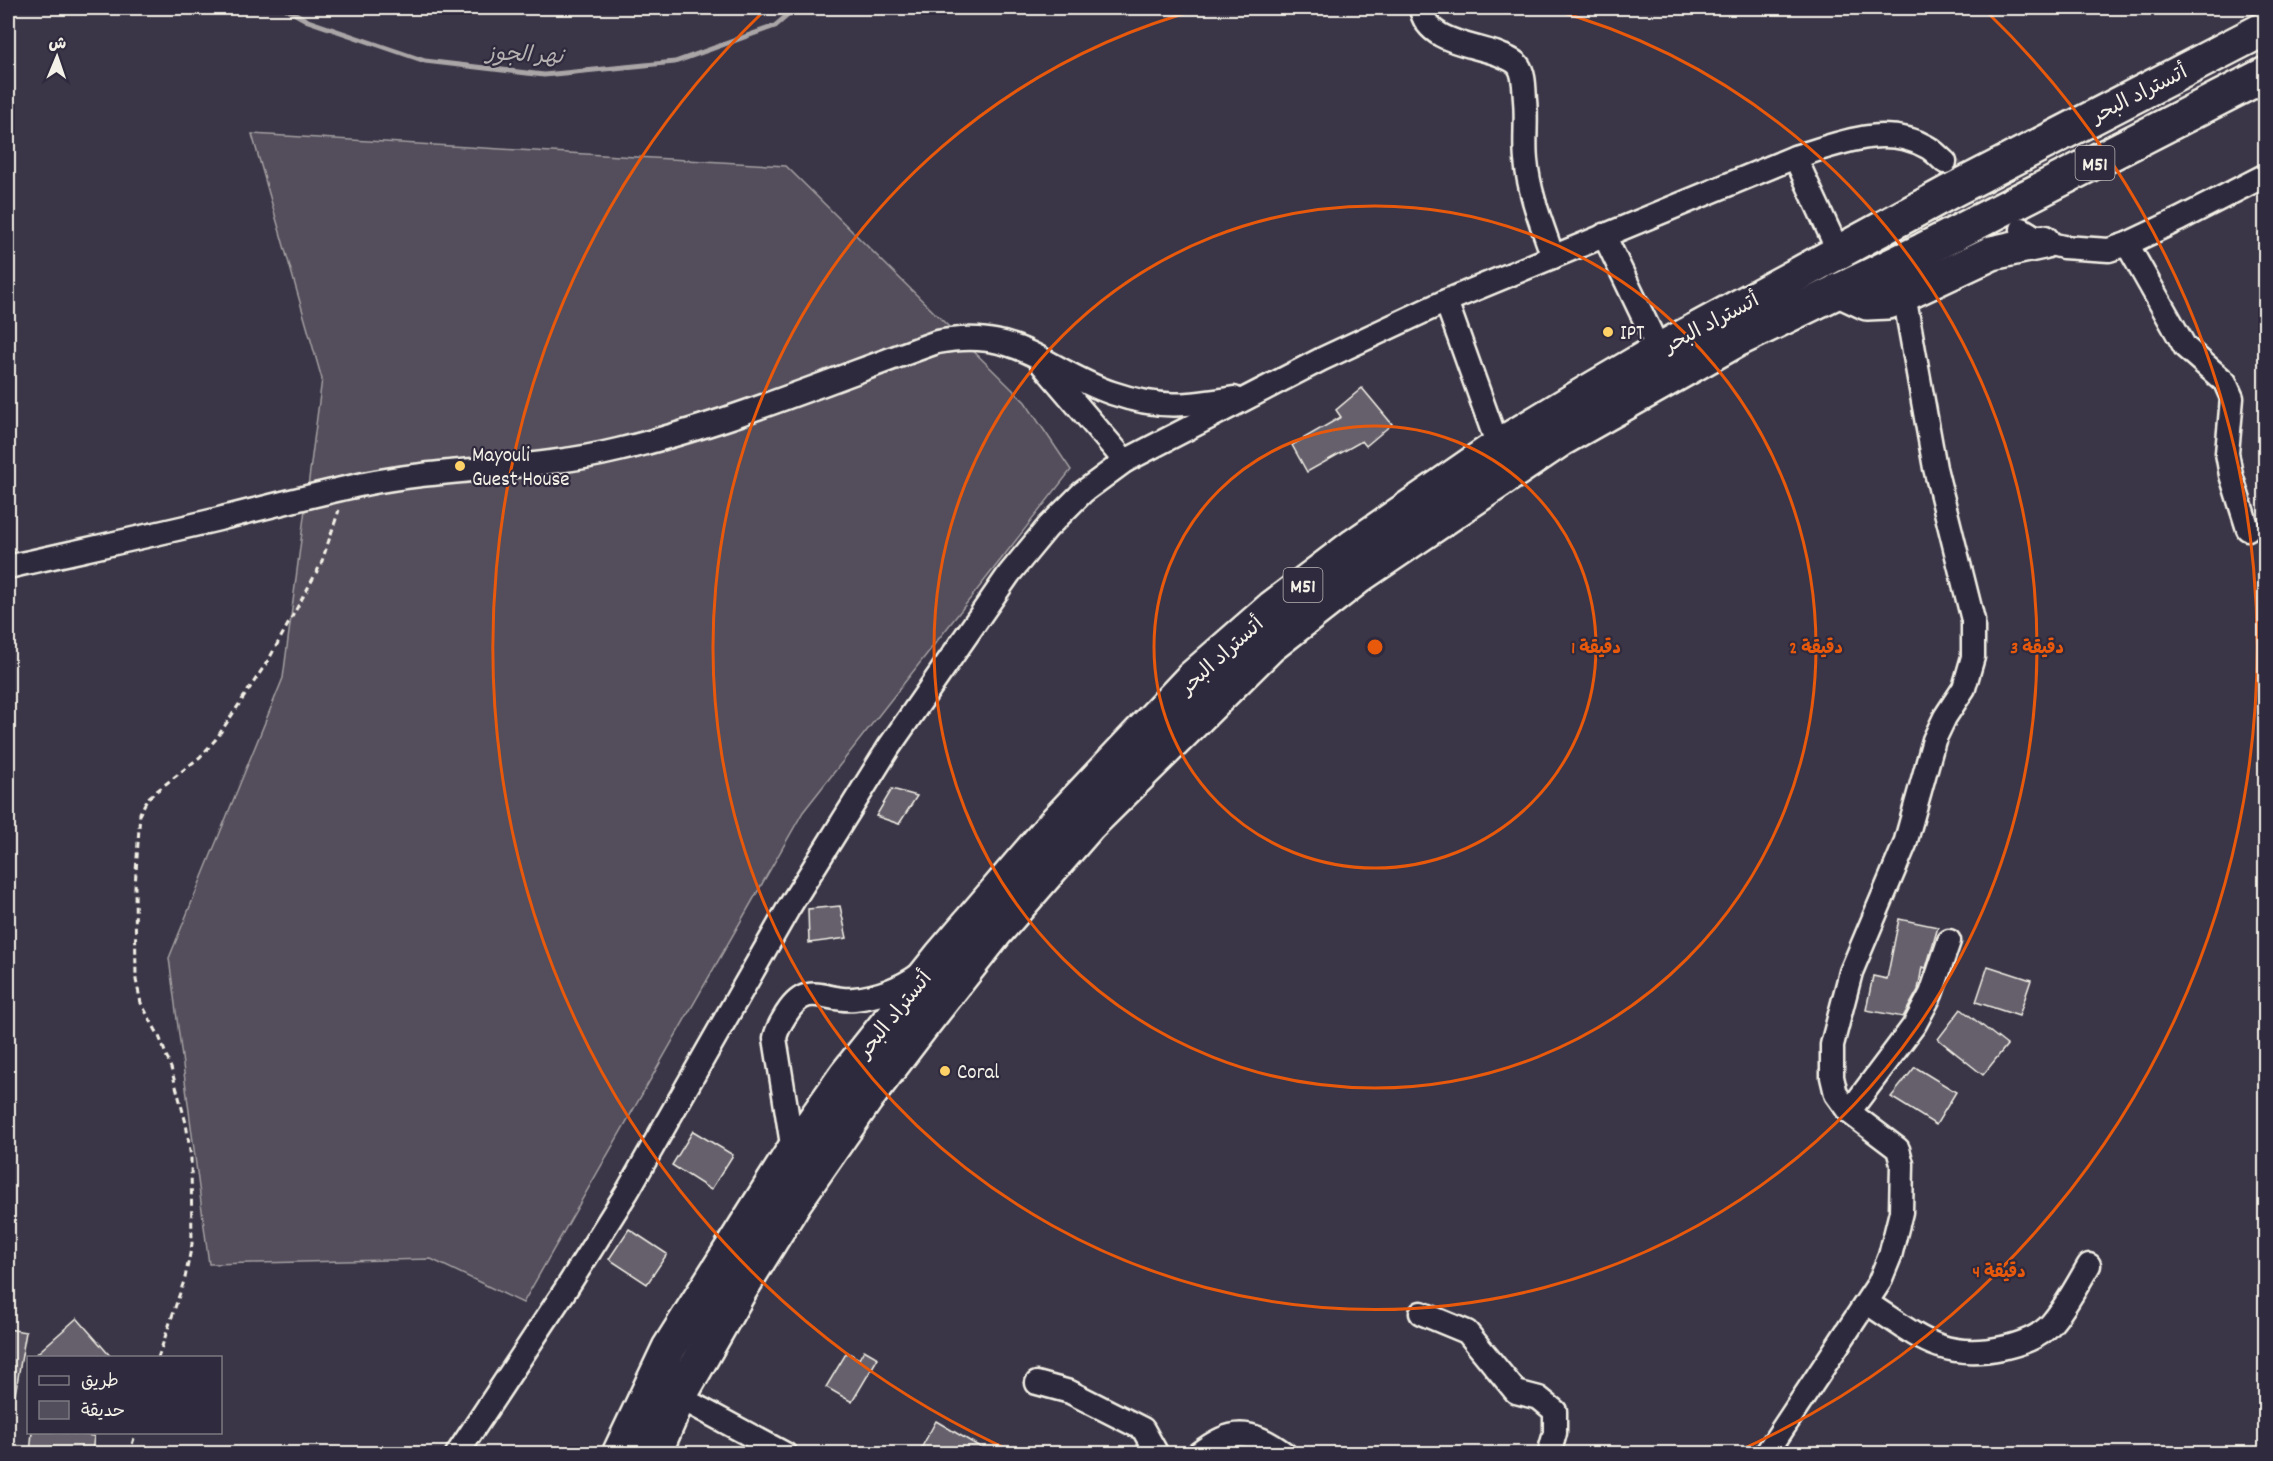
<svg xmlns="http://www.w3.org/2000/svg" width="2273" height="1461" font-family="Dekko,'Playpen Sans Arabic',sans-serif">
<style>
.green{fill:#534e5c;stroke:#a4a0a2;stroke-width:1.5}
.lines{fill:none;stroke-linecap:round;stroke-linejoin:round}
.stream{stroke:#aaa6a7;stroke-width:5}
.building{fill:#65616c;stroke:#f4f1e8;stroke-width:1.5}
.minor-tunnel{stroke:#57525f;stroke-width:22;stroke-dasharray:22 11;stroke-linecap:butt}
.minor-casing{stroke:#f4f1e8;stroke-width:27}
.highway-casing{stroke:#f4f1e8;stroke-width:38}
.path{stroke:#f4f1e8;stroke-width:3;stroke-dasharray:6 4.5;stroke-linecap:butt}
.minor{stroke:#2f2a3d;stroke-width:22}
.highway{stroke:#2f2a3d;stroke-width:33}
.ring{fill:none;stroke:#e8590c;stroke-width:3}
.poi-dot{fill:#ffd166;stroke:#2f2a3d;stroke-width:2}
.labels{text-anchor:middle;stroke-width:4.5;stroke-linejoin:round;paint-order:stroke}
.shield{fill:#2f2a3d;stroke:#b9b5b5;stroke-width:1.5}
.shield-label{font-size:20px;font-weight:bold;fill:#f4f1e8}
.street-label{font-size:21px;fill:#f4f1e8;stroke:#2f2a3d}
.poi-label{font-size:21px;fill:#f4f1e8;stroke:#2f2a3d;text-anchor:start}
.water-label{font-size:22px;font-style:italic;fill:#b6b2b2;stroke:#2f2a3d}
.centre{fill:#e8590c;stroke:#2f2a3d;stroke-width:3}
.ring-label{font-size:18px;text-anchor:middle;font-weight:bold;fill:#e8590c;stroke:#2f2a3d;stroke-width:4.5;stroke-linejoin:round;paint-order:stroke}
</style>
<rect width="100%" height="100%" fill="#3b3647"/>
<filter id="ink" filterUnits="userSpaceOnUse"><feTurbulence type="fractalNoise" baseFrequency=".0167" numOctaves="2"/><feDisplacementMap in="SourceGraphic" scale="12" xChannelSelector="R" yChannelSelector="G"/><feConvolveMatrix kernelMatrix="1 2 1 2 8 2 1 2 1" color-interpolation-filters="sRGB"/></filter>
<g filter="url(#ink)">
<polygon class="green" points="252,134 786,166 1025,402 1071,470 803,812 523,1303 431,1259 209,1264 169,958 283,678 322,379"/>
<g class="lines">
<polyline class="stream" points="285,8 308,21 425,61 544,75 675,62 775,26 796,8"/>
</g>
<g class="building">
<polygon points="1362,388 1392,424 1366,446 1362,441 1307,472 1292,445 1341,417 1336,410"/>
<polygon points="892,789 917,796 899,824 876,816"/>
<polygon points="840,906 847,938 809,943 808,909"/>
<polygon points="1899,919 1938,927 1926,968 1922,967 1918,990 1903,1017 1866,1010 1873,976 1887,979"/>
<polygon points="1988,966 2031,980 2019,1016 1976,1002"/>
<polygon points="1961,1009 2007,1045 1983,1075 1938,1039"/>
<polygon points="1915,1067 1956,1092 1936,1125 1891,1097"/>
<polygon points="693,1131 733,1155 711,1190 672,1165"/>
<polygon points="629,1229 667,1254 647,1284 609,1259"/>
<polygon points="77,1318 112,1358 32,1358"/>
<polygon points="8,1329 26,1332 15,1395 8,1394"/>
<polygon points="864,1350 878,1358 852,1402 826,1387 847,1352 859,1359"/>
<polygon points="936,1421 992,1454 918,1454"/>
<polygon points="32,1432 58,1432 94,1436 92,1454 30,1454"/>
</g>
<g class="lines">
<polyline class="minor-tunnel" points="1945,162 1975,190 2009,218"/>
<g class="minor-casing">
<g id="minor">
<path d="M 1421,8 C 1426,42 1471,44 1498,54 C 1504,57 1513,59 1518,65 C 1525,74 1524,89 1525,100 C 1527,120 1524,140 1526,160 C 1529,194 1542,225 1553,257"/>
<polyline points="1795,157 1839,253"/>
<polyline points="2022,229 2043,242 2063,247 2109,250 2127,244 2180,219 2266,175"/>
<polyline points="1604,235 1659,350"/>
<polyline points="2127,244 2185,347 2225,382 2232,398 2227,453 2231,475 2248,529"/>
<polyline points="1446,301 1498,446"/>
<polyline points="1042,364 1125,461"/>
<path d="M 8,567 C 78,551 149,536 219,519 C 267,507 316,494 364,484 C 447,467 537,470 618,450 C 727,424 831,380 937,342 C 1018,326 1045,370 1112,393 C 1159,409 1187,406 1234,398"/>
<polyline points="1849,1112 1915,1024 1931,994 1949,941"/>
<path d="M 793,1151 L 775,1038 C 777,1028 782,1021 787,1013 C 808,980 825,1002 854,999 C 877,997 901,988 919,975"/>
<path d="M 1867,1303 C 1916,1334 1939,1361 2002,1348 C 2020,1344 2039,1338 2051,1324 C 2066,1307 2077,1285 2089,1265"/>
<polyline points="1421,1313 1467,1332 1516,1392 1539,1398 1555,1411 1555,1433 1549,1454"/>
<polyline points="1037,1383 1070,1392 1143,1429 1157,1454"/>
<polyline points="679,1397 785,1454"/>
<path d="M 457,1454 L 566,1289 L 627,1192 L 788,909 L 889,747 L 1009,574 L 1047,528 L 1083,492 L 1125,461 L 1322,359 L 1446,301 L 1795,157 C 1837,144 1885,123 1927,147 C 1933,150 1939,157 1945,162"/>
<path d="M 1198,1454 C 1232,1428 1249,1428 1285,1454"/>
<polyline points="1766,1454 1879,1283 1890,1256 1901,1212 1902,1164 1898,1149 1849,1112 1836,1094 1832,1077 1832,1045 1851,972 1905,844 1934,740 1945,717 1964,688 1973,657 1973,620 1935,468 1904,295"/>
</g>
</g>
<g class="highway-casing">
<g id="highway">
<polyline points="1839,290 1867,303 1888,302 1992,253 2043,242"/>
<polyline points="619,1454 669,1348 793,1151 846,1075 941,956 1056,822 1192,678 1272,608 1355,545 1498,446 1586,393 1659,350 1951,191 2266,28"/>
<polyline points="654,1454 679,1397 740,1290 796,1200 866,1099 921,1027 995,933 1089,825 1270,646 1362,574 1560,440 1737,340 1923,250 2266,74"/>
</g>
</g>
<g class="path">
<polyline points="158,1358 185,1278 192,1244 191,1158 186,1123 171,1068 159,1036 141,1003 136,980 135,887 140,813 148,798 200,757 216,739 269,659 321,564 339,510"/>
<polyline points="129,1454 136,1432"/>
</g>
<use href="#minor" class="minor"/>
<use href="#highway" class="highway"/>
</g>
</g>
<g class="ring">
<circle cx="1375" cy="647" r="221"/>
<circle cx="1375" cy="647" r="441"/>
<path d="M1546 8A662 662 0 1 1 1204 8"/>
<path d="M1016 1453A882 882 0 0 1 762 13M1988 13A882 882 0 0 1 1734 1453"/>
</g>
<g class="poi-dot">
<circle cx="1608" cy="332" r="6"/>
<circle cx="460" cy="466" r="6"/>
<circle cx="945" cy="1071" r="6"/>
</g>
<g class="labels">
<g class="shield">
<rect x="2075.5" y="146" width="39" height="34" rx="4.5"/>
<rect x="1283.5" y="568" width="39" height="34" rx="4.5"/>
</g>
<g class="shield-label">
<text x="2095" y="170">M51</text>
<text x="1303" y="592">M51</text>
</g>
<g class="street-label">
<text transform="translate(2139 93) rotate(-27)" y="7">أتستراد البحر</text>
<text transform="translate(1711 322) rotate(-28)" y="7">أتستراد البحر</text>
<text transform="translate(1221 655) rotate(-42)" y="7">أتستراد البحر</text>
<text transform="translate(894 1014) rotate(-51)" y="7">أتستراد البحر</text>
</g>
<g class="poi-label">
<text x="1620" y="339">IPT</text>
<text x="472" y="461">Mayouli<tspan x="472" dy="24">Guest House</tspan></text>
<text x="957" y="1078">Coral</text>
</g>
<g class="water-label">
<text transform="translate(525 53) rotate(3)" y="8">نهر الجوز</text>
</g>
</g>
<circle cx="1375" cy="647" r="9" class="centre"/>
<g class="ring-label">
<text x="1596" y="653">1 دقيقة</text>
<text x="1816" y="653">2 دقيقة</text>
<text x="2037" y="653">3 دقيقة</text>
<text x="1999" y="1277">4 دقيقة</text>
</g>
<rect width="2273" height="1461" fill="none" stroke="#2f2a3d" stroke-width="30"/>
<rect x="15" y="15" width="2243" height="1431" fill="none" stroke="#f4f1e8" stroke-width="2" filter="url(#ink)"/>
<rect x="27" y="1356" width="195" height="78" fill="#2f2a3d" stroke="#7e7a81" stroke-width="1.5"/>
<rect x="39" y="1376" width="30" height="9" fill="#2f2a3d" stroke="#7e7a81" stroke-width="1.5"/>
<text x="81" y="1386" font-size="18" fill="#f4f1e8">طريق</text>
<rect x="39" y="1401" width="30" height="18" fill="#534e5c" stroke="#7e7a81" stroke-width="1.5"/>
<text x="81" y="1416" font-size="18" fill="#f4f1e8">حديقة</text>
<g transform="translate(57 57) rotate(2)" stroke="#2f2a3d" stroke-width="4.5" paint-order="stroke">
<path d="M0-4.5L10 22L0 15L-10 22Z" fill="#f4f1e8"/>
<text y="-9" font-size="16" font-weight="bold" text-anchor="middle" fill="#f4f1e8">ش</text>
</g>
</svg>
